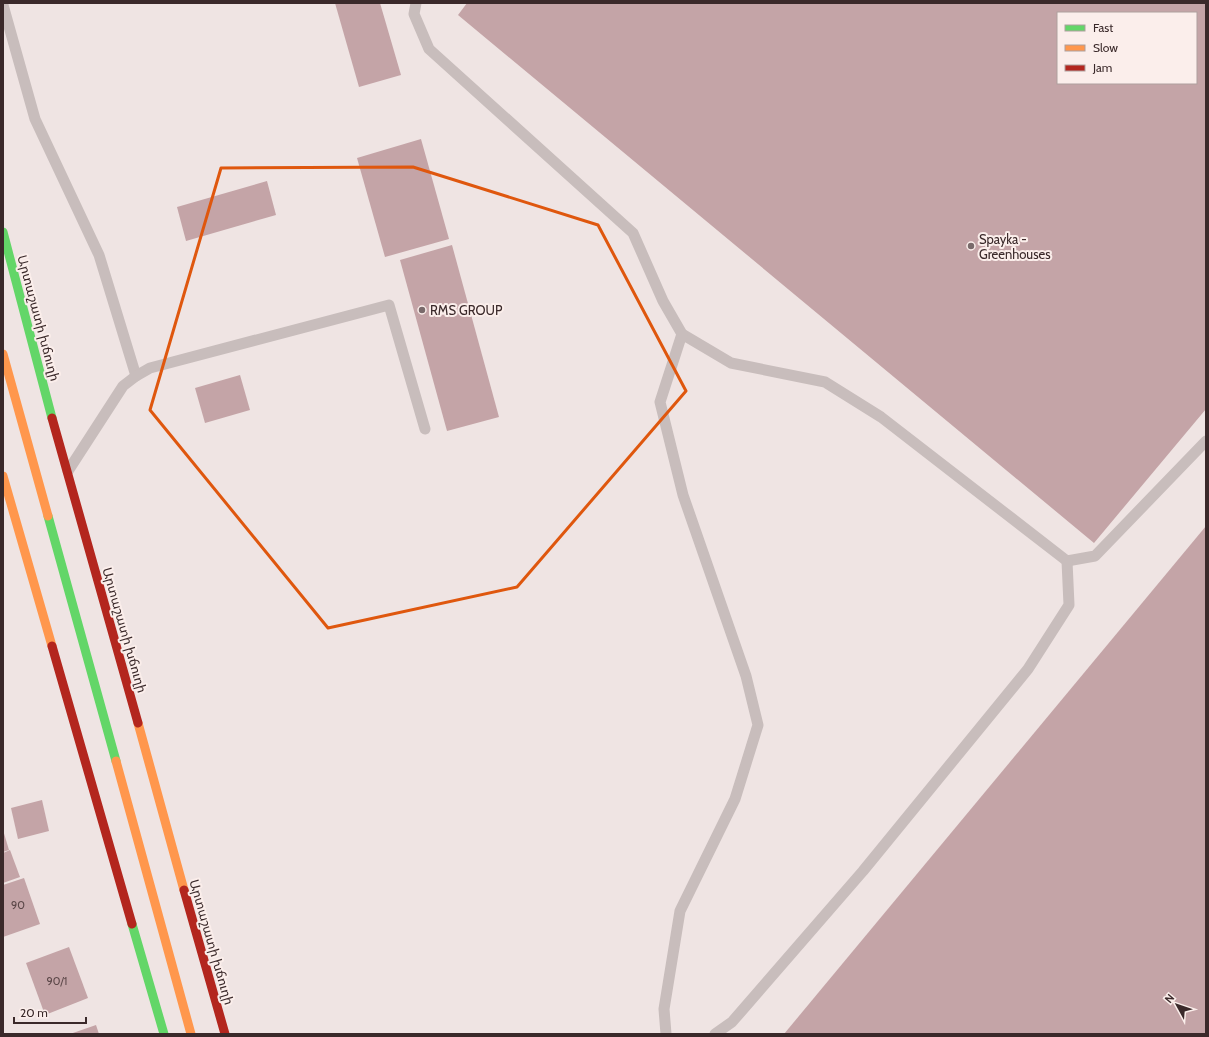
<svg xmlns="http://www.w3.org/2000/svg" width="1209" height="1037" font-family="Cabin,'Noto Sans Armenian',sans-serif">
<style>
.building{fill:#c4a4a7;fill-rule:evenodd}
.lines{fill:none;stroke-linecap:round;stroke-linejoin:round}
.lane{stroke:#c8bdbc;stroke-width:11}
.fast{stroke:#63d668;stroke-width:9}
.slow{stroke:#ff974d;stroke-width:9}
.jam{stroke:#b3261e;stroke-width:9}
.marked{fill:none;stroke:#df570e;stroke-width:3;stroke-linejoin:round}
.poi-dot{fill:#796a6b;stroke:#fbeeeb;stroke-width:1.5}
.labels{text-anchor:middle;stroke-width:4;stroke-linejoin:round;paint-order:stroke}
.number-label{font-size:11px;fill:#5c4849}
.poi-label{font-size:13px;fill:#3a292a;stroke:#fbeeeb;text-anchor:start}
.street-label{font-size:13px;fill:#3a292a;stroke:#fbeeeb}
</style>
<rect width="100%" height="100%" fill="#efe4e3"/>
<g class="building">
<polygon points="335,3 380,3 401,75 359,87"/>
<path d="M 467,3 L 1206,3 L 1206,409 L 1094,543 L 458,15 ZM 1058,13 L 1196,13 L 1196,83 L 1058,83 Z"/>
<polygon points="421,139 449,239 385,257 357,158"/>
<polygon points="267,181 276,215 186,241 177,207"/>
<polygon points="452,245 499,417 447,431 400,260"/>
<polygon points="240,375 250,410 205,423 195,388"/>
<polygon points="1206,526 1206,1034 784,1034"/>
<polygon points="42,800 49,831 18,839 11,808"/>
<polygon points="3,830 9,850 3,852"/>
<polygon points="10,850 20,877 3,883 3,853"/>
<polygon points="24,878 40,924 3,937 3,885"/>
<polygon points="69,947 88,998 45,1015 26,963"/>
<polygon points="96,1025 99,1034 70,1034"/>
</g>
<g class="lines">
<g class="lane">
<polyline points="416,3 414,14 429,49 633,233 663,301 682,334 731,363 825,382 881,417 1067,561 1095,556 1206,441"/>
<polyline points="3,5 35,119 99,255 136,376"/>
<polyline points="68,471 123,386 136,376 150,368 389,305 425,429"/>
<polyline points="666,1034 664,1009 680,911 735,799 758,725 746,676 683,495 660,402 682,334"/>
<polyline points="715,1034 732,1022 863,871 1028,669 1069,605 1067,561"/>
</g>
<g class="fast">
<polyline points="3,232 52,418"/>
<polyline points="48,516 116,761"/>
<polyline points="132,924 164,1034"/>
</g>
<g class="slow">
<polyline points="3,354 48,516"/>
<polyline points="3,476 52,646"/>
<polyline points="138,723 184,890"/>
<polyline points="116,761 191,1034"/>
</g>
<g class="jam">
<polyline points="52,418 138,723"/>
<polyline points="52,646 132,924"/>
<polyline points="184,890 225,1034"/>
</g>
</g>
<path class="marked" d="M 413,167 L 598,225 L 686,391 L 517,587 L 328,628 L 150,410 L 221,168 Z"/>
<g class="poi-dot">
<circle cx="971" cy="246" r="4"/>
<circle cx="422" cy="310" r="4"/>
</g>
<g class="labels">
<g class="number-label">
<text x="18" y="909">90</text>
<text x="57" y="985">90/1</text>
</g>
<g class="poi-label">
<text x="979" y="244">Spayka -<tspan x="979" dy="15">Greenhouses</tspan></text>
<text x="430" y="315">RMS GROUP</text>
</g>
<g class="street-label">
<text transform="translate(39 318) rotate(75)" y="5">Արտաշատի խճուղի</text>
<text transform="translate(125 630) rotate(74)" y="5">Արտաշատի խճուղի</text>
<text transform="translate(212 942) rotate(74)" y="5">Արտաշատի խճուղի</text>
</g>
</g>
<rect width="1209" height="1037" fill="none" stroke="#3a292a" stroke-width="8"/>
<rect x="1057" y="12" width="140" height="72" fill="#fbeeeb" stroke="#ae9f9e"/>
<rect x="1065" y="25" width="20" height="6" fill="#63d668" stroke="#ae9f9e"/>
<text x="1093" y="32" font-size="12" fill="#3a292a">Fast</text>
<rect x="1065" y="45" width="20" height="6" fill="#ff974d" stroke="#ae9f9e"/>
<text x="1093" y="52" font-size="12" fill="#3a292a">Slow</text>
<rect x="1065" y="65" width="20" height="6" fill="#b3261e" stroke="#ae9f9e"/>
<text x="1093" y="72" font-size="12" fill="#3a292a">Jam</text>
<g transform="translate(1177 1005) rotate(310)" stroke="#fbeeeb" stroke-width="3" paint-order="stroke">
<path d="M0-3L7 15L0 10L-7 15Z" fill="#3a292a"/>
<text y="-6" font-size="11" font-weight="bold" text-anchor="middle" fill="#3a292a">N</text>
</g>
<path d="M14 1017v6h72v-6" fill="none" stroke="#3a292a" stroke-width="2"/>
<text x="20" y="1017" font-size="12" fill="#3a292a" stroke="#fbeeeb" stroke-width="3" paint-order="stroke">20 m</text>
</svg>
